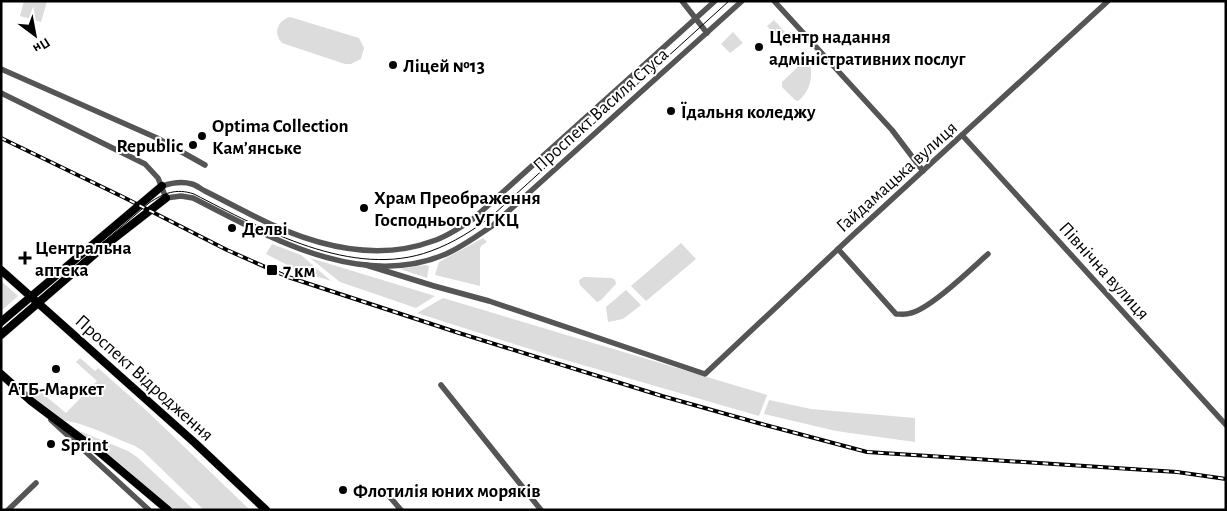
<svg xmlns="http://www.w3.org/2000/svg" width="1227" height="511" font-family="'Alegreya Sans',sans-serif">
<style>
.green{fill:#dcdcdc}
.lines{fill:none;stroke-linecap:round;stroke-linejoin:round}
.major-casing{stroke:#dbdbdb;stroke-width:9}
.minor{stroke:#555;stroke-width:5.5}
.major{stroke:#000;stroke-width:8}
.tram{stroke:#000;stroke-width:1}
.rail-casing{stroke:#000;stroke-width:4}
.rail{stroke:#fff;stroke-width:2;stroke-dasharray:5.5;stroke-linecap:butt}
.poi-dot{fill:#000;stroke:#fff;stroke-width:2}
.labels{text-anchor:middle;stroke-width:4;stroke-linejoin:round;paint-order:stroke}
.poi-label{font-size:19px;font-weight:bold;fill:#000;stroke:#fff;text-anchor:start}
.street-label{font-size:19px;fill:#000;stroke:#fff}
</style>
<rect width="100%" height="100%" fill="#fff"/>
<g class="green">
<polygon points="24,1 47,1 41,22 20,16"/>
<path d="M 290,17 L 359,38 L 364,48 L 361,59 L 351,64 L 345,64 L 282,43 C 273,33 277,21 290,17 Z"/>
<polygon points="774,20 785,32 778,38 767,26"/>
<polygon points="733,32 743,43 730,53 721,44"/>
<path d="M 801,64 L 807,64 L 811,67 C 812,81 809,92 798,101 L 795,100 L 782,87 L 782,82 Z"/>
<polygon points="483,238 487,242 481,246 480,249 480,286 435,275 439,262"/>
<polygon points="681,243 696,259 646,301 631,286"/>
<polygon points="272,244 301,255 331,281 297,270 266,254"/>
<polygon points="310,258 435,296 416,308 340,282"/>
<polygon points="425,265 429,266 427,278 400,269"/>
<polygon points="584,277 612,278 615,280 616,284 601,300 597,302 580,285 579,280"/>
<polygon points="1,281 18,296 1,311"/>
<polygon points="626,290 641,305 623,319 608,322 606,307"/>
<polygon points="443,298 767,395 759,416 555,357 417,313"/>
<path d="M 80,358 L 95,371 L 98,368 L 149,413 L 250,510 L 204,510 L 143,451 L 135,446 C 117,439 99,430 80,424 C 74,422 67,422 61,419 C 52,413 32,401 29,391 L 32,388 L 36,388 L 66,413 L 97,381 L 76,362 Z"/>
<polygon points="769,400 811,409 915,418 915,442 836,431 764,414"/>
<polygon points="65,425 128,451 137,457 194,510 172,510 122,465"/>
</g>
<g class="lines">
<g class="major-casing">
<g id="major">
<polyline points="1,270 195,443 266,510"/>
<polyline points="1,322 162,186"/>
<polyline points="1,335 103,247 166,198"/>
<polyline points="1,374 31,401 99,452 168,510"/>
</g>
</g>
<g class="minor">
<polyline points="682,1 707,33"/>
<polyline points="774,1 892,130 923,171"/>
<polyline points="1,69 157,138 205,165"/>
<path d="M 1,93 L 145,164 L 158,178 L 166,198 L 181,196 L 193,198 C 268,236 360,291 446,254 C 462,247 477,236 492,226 L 742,1"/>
<polyline points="962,135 1226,425"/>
<path d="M 162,186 C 171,183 182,181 192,184 C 196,185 201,189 205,191 C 219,198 232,205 246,212 C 302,242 371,264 433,241 C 448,236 461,227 473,219 L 715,1"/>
<path d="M 838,249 L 896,314 C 901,314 906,315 911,313 C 931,308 971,269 988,254"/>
<polyline points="366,265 434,286 489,301 705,374 853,235 1108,1"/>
<polyline points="441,385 541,510"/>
<polyline points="51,420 149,510"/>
<polyline points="389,496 401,510"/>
<polyline points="8,510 36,483"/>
</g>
<use href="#major" class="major"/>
<path class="tram" d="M 1,330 L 149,203 C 164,193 176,188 194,194 C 262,229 353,280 431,251 C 453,243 474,230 493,215 L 729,1"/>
<g class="rail-casing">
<polyline id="rail" points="1,138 123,197 227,250 288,277 459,333 662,396 758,423 867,452 1177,472 1226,479"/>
</g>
<use href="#rail" class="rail"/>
</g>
<g class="poi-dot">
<circle cx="759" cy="47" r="5"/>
<circle cx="393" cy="65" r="5"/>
<circle cx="671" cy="111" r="5"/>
<circle cx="202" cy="136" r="5"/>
<circle cx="193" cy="145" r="5"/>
<circle cx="364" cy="208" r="5"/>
<circle cx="232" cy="228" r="5"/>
<path d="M22.5 250.5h5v5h5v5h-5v5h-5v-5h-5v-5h5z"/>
<rect x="266" y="264" width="12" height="12" rx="2.5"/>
<circle cx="56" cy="369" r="5"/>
<circle cx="51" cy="444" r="5"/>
<circle cx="343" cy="490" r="5"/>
</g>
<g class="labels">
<g class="poi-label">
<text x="769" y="43">Центр надання<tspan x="769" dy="22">адміністративних послуг</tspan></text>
<text x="403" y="72">Ліцей №13</text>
<text x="681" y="118">Їдальня коледжу</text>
<text x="212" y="132">Optima Collection<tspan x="212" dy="22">Кам’янське</tspan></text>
<text x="183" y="152" text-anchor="end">Republic</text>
<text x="374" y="204">Храм Преображення<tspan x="374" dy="22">Господнього УГКЦ</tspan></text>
<text x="242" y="235">Делві</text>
<text x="35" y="254">Центральна<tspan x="35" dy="22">аптека</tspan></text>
<text x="283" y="277">7 км</text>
<text x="56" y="395" text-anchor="middle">АТБ-Маркет</text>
<text x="61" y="451">Sprint</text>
<text x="353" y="497">Флотилія юних моряків</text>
</g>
<g class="street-label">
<text transform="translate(600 109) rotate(-42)" y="7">Проспект Василя Стуса</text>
<text transform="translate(896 176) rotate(-42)" y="7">Гайдамацька вулиця</text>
<text transform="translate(1105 270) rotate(48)" y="7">Північна вулиця</text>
<text transform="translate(145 377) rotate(42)" y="7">Проспект Відродження</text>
</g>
</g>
<rect width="1227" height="511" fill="none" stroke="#000000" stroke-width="5"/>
<g transform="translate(35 35) rotate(148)" stroke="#ffffff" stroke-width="4" paint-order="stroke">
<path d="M0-4L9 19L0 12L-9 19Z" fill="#000000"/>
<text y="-8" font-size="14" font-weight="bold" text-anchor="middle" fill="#000000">Пн</text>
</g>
</svg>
